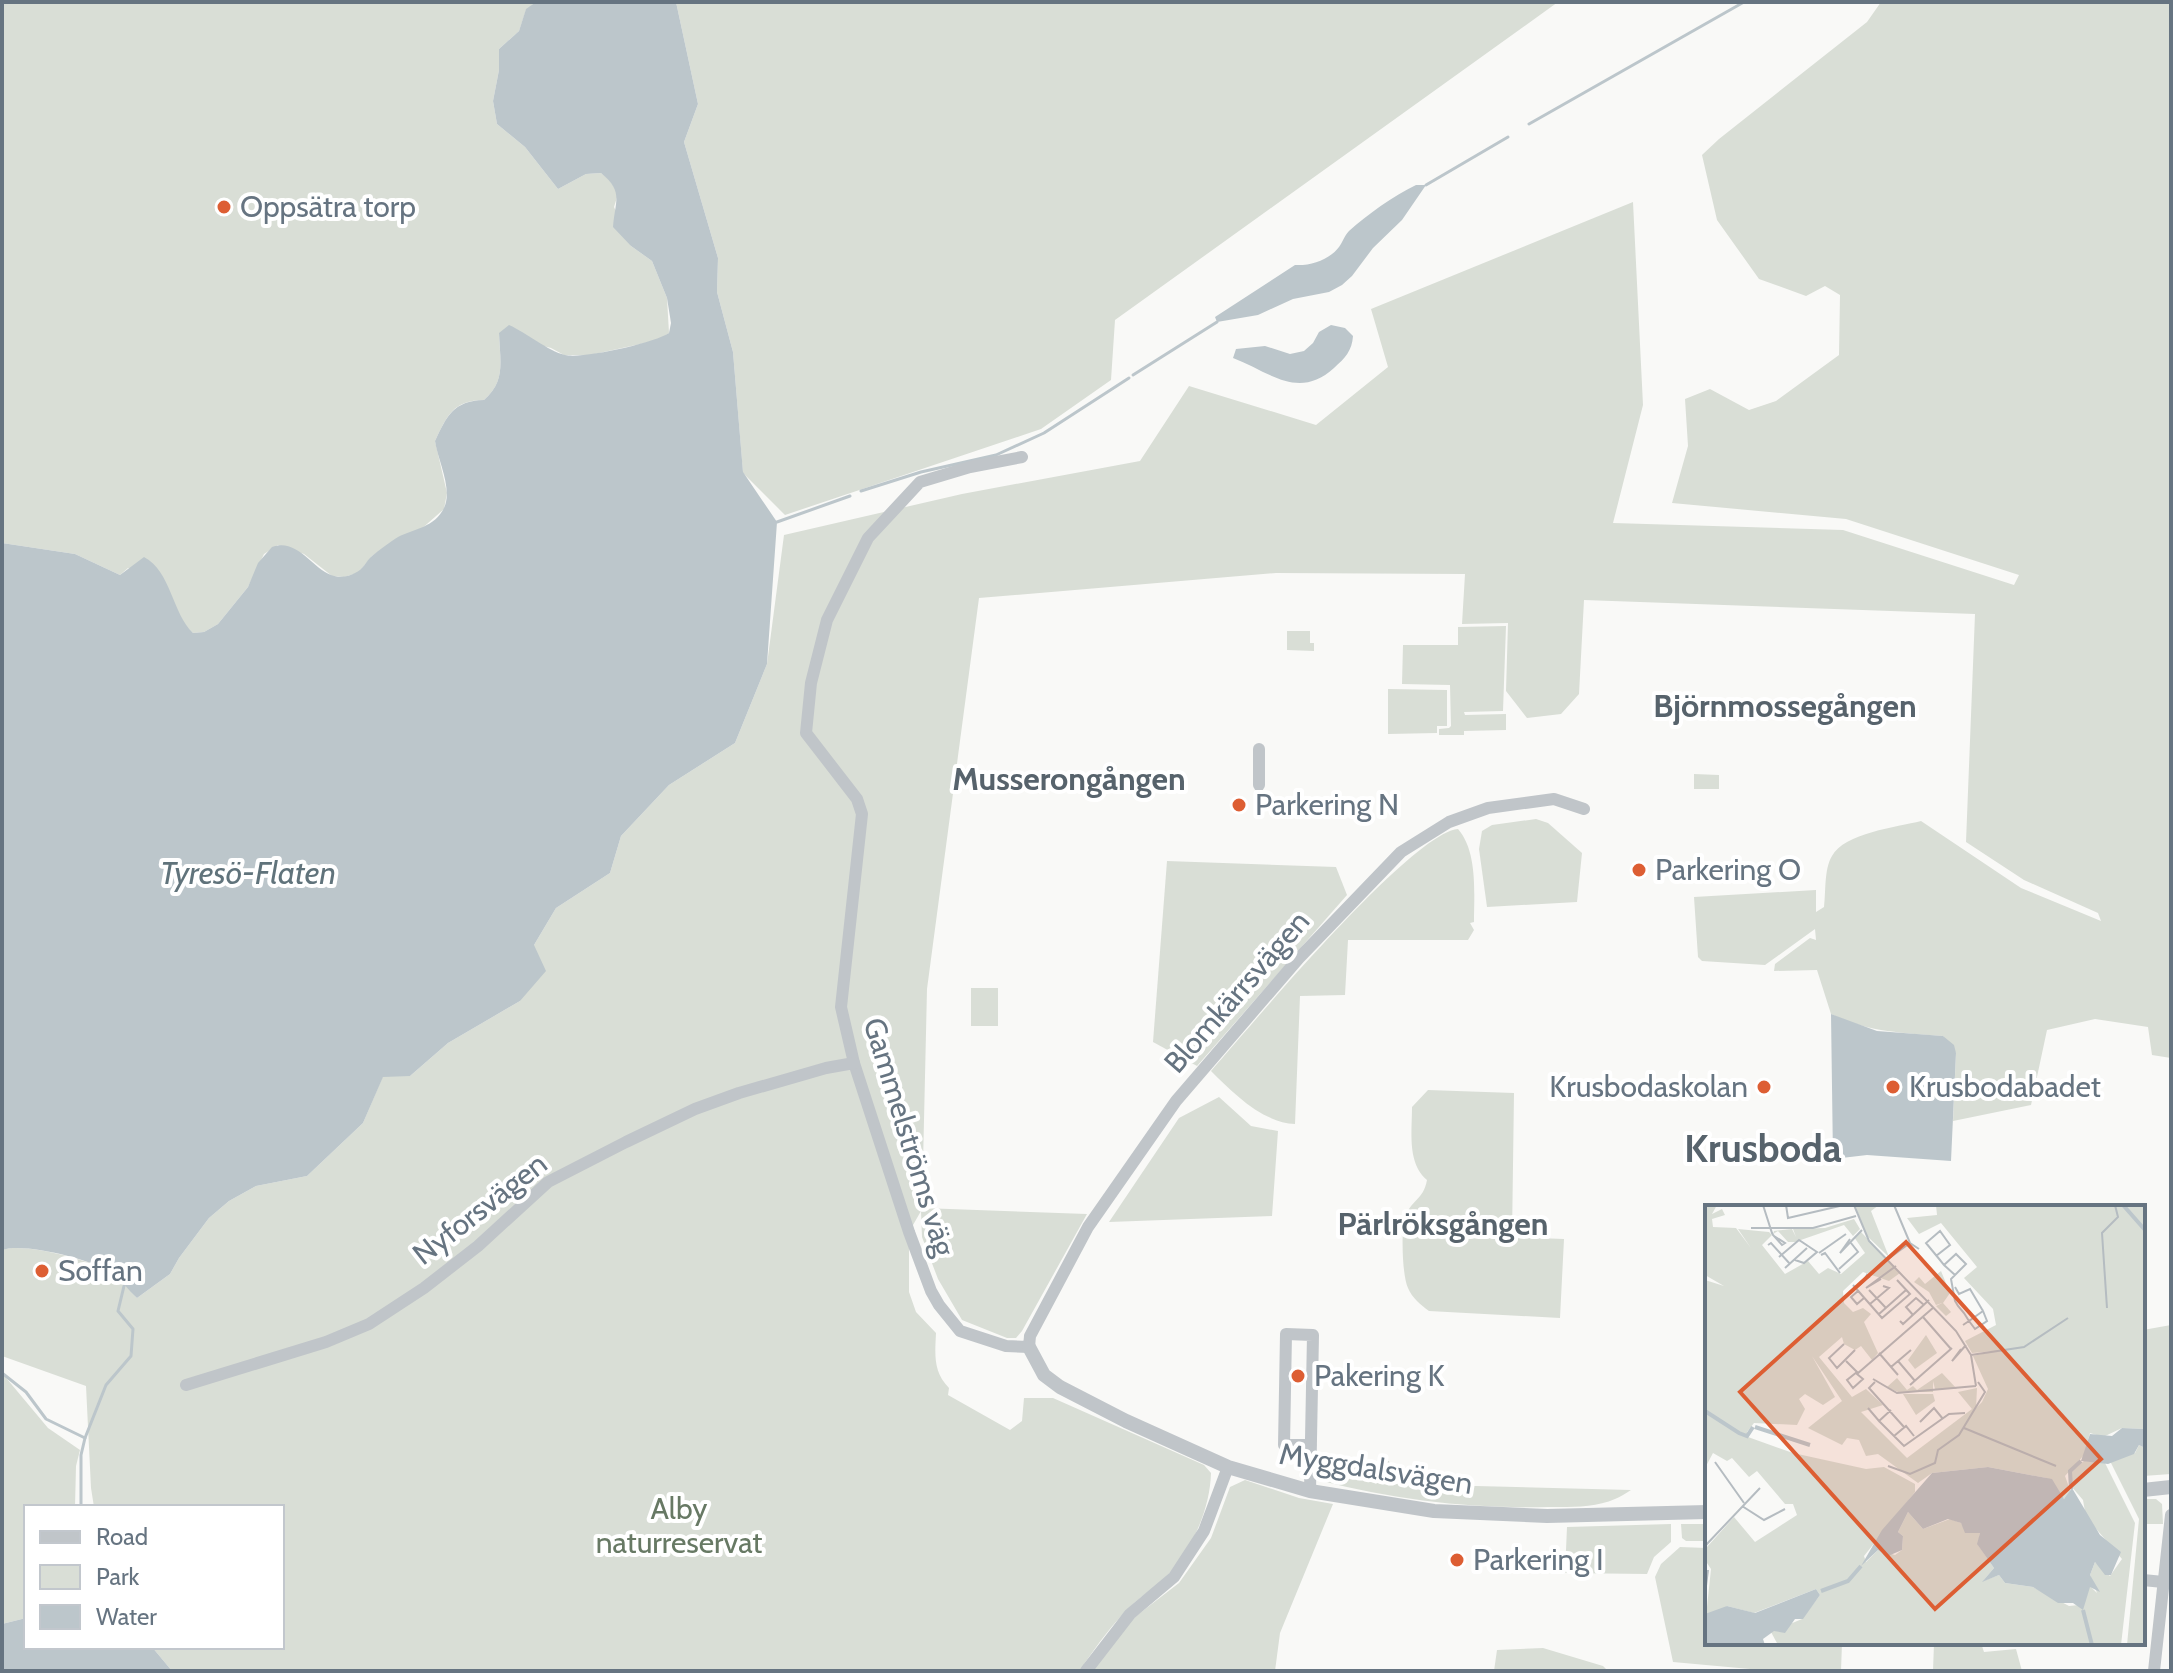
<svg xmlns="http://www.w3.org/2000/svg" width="2173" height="1673" font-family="Cabin,sans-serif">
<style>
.green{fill:#d9ded6}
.water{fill:#bcc6cb}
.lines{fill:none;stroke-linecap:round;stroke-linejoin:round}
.stream{stroke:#bcc6cb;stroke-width:3}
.minor{stroke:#c0c5c9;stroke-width:12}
.tertiary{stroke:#c0c5c9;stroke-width:14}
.poi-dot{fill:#dd5e33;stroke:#fff;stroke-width:3}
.labels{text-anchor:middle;stroke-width:8;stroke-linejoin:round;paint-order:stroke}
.poi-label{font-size:30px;fill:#667481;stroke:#fff;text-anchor:start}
.street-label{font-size:30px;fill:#667481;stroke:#fff}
.park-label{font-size:30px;fill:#677964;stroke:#fff}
.neighbourhood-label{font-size:32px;font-weight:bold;fill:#57636c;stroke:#fff}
.water-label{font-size:32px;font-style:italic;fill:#60737b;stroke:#fff}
.district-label{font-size:38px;font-weight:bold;fill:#57636c;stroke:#fff}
.inset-river{fill:none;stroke:#bcc6cb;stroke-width:4}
.inset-road{fill:none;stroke:#b5bcc1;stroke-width:2}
.view{fill:#dd5e33;fill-opacity:0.15;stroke:#dd5e33;stroke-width:4}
.inset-edge{fill:none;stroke:#667481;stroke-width:4}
</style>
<rect width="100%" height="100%" fill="#f9f9f7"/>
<g class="green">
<path d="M 2,2 L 536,2 L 526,10 L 519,31 L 499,49 L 499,70 L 493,101 L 497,124 L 525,147 L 558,189 L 586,174 L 601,173 L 610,180 L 618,194 L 614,207 L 631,246 L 652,261 L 667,298 L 669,333 L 659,340 L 590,355 L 564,355 L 551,348 L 499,334 C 500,361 506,381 484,400 C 453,400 447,416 435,441 L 447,493 L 444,509 L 419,531 L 398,538 L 372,556 L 358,573 L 344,577 L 332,576 L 304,554 L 278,545 L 264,554 L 248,587 L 218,624 L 204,632 L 193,633 L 183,624 L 162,577 L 128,568 L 120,575 L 75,554 L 2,543 Z"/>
<polygon points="676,2 1558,2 1115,320 1111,380 1041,429 785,515 743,473 733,352 717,292 718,258 684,142 698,104"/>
<path d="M 1881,2 L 2171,2 L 2171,1058 L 2152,1055 L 2148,1027 L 2095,1019 L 2047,1030 L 2031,1105 L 1953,1121 L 1956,1053 L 1943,1036 C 1903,1033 1867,1032 1831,1014 L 1817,970 L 1774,971 L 1775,964 L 1810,938 L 1816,940 L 1815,929 L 1765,965 L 1702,961 L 1698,957 L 1694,897 L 1816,890 L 1816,912 L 1824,907 C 1826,891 1824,869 1832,856 C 1844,833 1897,827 1921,821 L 2021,888 L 2101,921 L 2098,913 L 2024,880 L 1966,842 L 1975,614 L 1584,600 L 1579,694 L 1561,714 L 1527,718 L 1506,691 L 1508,623 L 1462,624 L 1465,574 L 1276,573 L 979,598 L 927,989 L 922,1208 L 1087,1214 L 1022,1331 L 1016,1338 L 1007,1338 L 962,1320 L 938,1279 L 922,1237 L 921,1211 L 909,1232 L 909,1292 L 916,1312 L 936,1333 C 935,1355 933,1372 949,1388 L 948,1395 L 1010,1430 L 1022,1421 L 1024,1398 L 1053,1398 L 1204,1465 L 1211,1473 C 1210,1509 1193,1547 1169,1574 C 1158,1586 1142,1595 1131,1606 C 1113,1623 1098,1644 1084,1664 L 1087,1671 L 172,1671 L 152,1647 L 282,1647 L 282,1507 L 94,1507 L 91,1488 L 86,1386 L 2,1356 L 2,1250 C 22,1242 91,1260 110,1272 C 120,1278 129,1290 137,1298 L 170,1274 L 179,1258 L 209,1218 L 229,1201 L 256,1186 L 307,1176 L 363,1123 L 383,1076 L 410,1076 L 448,1043 L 520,1001 L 534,945 L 556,908 L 610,873 L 621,836 L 669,785 L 735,743 L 767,664 L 784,535 L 962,494 L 1140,461 L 1189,386 L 1316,425 L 1388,367 L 1371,309 L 1633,202 L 1643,405 L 1613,523 L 1843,530 L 2014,585 L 2019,575 L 1846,519 L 1672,503 L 1688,446 L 1685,399 L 1710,389 L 1749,410 L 1776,401 L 1839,355 L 1840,295 L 1825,286 L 1806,296 L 1759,279 L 1717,220 L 1702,155 L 1719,139 L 1867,22 Z"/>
<polygon points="1506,626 1503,711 1464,712 1465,715 1506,714 1506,730 1464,731 1464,735 1439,735 1439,729 1449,728 1451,726 1450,685 1402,684 1403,645 1458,645 1458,627"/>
<polygon points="1287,631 1310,631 1310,643 1314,643 1314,651 1287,650"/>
<polygon points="1388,689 1447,690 1447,726 1437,726 1437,733 1388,734"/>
<polygon points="1694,774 1719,775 1719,789 1694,789"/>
<polygon points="1536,819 1548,823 1582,853 1577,902 1487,907 1479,849 1482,831 1492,825"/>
<path d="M 1458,829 C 1478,852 1474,894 1474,922 L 1470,923 L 1474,930 L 1468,940 L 1348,940 L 1345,995 L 1300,996 L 1295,1124 C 1263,1123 1233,1093 1211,1071 C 1249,1028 1411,833 1458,829 Z"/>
<polygon points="1167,861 1336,867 1347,895 1197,1066 1153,1042"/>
<rect x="971" y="988" width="27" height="38"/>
<path d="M 1428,1090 L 1514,1093 L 1512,1237 L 1564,1239 L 1560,1318 L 1429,1311 C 1421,1305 1412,1298 1408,1288 C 1402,1275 1401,1231 1405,1218 C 1411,1199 1423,1201 1427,1180 C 1407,1163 1412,1132 1412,1107 Z"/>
<polygon points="1219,1097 1251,1126 1278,1131 1272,1216 1109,1222 1179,1118"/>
<polygon points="2171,1325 2171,1474 2143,1476 2143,1330"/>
<polygon points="2,1373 48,1428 80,1450 76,1466 75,1507 26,1507 26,1618 2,1624"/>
<path d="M 1389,1461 L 1396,1484 L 1631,1490 C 1626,1493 1620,1497 1615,1499 C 1595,1508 1569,1507 1548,1507 C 1473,1509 1395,1500 1322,1481 L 1318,1467 Z"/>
<polygon points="1245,1480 1299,1498 1333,1504 1280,1633 1275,1671 1093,1671 1127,1623 1179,1583 1211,1538 1230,1487"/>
<polygon points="2143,1499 2156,1499 2162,1504 2163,1524 2143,1524"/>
<polygon points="1671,1524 1671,1542 1654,1557 1647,1574 1565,1573 1567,1527"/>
<polygon points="1681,1524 1707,1524 1707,1541 1686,1541 1682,1538"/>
<polygon points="1680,1547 1707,1548 1707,1643 1842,1643 1841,1671 1772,1671 1673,1662 1655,1577 1661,1564"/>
<polygon points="1934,1643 1981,1643 1984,1652 2016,1649 2022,1671 1933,1671"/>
<polygon points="1543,1648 1603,1666 1608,1671 1494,1671 1497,1650"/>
</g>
<g class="water">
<path d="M 536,2 L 676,2 L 698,104 L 684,142 L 718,258 L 717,292 L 733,352 L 743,472 L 777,522 L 767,664 L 735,743 L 669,785 L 621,836 L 610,873 L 556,908 L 534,945 L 546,971 L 520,1001 L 448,1043 L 410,1076 L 383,1077 L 363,1123 L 307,1176 L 256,1186 L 229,1201 L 209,1218 L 179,1258 L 170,1274 L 137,1298 C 128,1290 120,1278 110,1272 C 91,1259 22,1242 2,1250 L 2,543 L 75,554 L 120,575 L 144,557 C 171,571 172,613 193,633 L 204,632 L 218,624 L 248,587 L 258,563 L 272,547 C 297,538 311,567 331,575 C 338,578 349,577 355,573 C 363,570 366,561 372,556 C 379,550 390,542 398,537 C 414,529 435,527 444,508 C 453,489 438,461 435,441 C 447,416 453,401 484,400 C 506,381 500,361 499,333 L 509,325 C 527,333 548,351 565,355 C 583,359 654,343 669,333 L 671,323 L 667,298 L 652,261 L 631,246 L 613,227 C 615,200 624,192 601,173 L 586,174 L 558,189 L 525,147 L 497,124 L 493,101 L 499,70 L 499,49 L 519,31 L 526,9 Z"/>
<path d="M 1416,185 L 1426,185 L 1402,220 L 1373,248 L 1352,276 L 1342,285 L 1329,292 L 1293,299 L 1258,315 L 1217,322 L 1215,317 L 1295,265 C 1311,266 1329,260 1339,247 C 1343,242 1344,236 1349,231 C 1368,214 1393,196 1416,185 Z"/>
<path d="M 1331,325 L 1345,328 L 1353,336 C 1352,351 1345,358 1334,368 C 1298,401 1268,371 1233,358 L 1236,349 L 1265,346 L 1290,354 L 1304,351 L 1313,343 L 1319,332 Z"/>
<polygon points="1831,1014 1877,1031 1943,1036 1954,1045 1956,1053 1951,1161 1867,1155 1833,1159"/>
<polygon points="26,1618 26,1647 152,1647 172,1671 2,1671 2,1624"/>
</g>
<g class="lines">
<g class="stream">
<polyline points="1529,124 1744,2"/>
<polyline points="1426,185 1508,137"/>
<polyline points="1133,375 1217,322"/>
<polyline points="861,491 921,472 996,455 1044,433 1129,378"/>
<polyline points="777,522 850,496"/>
<polyline points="2,1373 26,1392 46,1419 85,1438 81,1455 81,1507"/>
<polyline points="85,1438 106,1385 131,1356 133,1329 118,1311 124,1286"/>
</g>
<g class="minor">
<polyline points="1022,457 970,467 920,482 868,538 827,620 811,683 806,733 857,799 862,814 841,1007 854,1063 909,1232 931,1291 939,1305 960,1331 1006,1346 1029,1347 1030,1336 1088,1227 1176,1101 1299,958 1401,852 1449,822 1488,808 1554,799 1584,809"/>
<polyline points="1259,785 1259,749"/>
<polyline points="186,1385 326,1342 369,1324 424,1288 478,1246 548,1182 626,1142 695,1109 739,1093 826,1068 854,1063"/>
<polyline points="1310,1491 1313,1335 1286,1334 1284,1445 1311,1445"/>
<polyline points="2143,1580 2163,1582"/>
<polyline points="1086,1671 1130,1614 1174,1577 1204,1531 1228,1467"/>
<polyline points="2154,1671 2171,1515"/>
</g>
<g class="tertiary">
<polyline points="1029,1347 1044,1375 1060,1387 1126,1421 1228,1467 1310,1491 1434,1511 1547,1516 1707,1512"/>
<polyline points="2143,1490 2171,1487"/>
</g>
</g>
<g class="poi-dot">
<circle cx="224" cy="207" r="8"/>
<circle cx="1239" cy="805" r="8"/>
<circle cx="1639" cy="870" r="8"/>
<circle cx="1764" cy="1087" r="8"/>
<circle cx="1893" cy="1087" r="8"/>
<circle cx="42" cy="1271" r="8"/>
<circle cx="1298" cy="1376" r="8"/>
<circle cx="1457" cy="1560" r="8"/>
</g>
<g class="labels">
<g class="poi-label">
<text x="240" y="217">Oppsätra torp</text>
<text x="1255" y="815">Parkering N</text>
<text x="1655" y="880">Parkering O</text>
<text x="1748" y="1097" text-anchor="end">Krusbodaskolan</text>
<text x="1909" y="1097">Krusbodabadet</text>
<text x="58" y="1281">Soffan</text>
<text x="1314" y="1386">Pakering K</text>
<text x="1473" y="1570">Parkering I</text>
</g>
<g class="street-label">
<text transform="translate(1237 992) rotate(-49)" y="10">Blomkärrsvägen</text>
<text transform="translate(909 1137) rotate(73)" y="10">Gammelströms väg</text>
<text transform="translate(480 1209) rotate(-38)" y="10">Nyforsvägen</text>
<text transform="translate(1376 1469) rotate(9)" y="10">Myggdalsvägen</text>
</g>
<g class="park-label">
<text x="679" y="1519">Alby<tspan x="679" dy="34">naturreservat</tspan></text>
</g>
<g class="neighbourhood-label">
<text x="1785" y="717">Björnmossegången</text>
<text x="1069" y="790">Musserongången</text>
<text x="1443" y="1235">Pärlröksgången</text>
</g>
<g class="water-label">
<text x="248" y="884">Tyresö-Flaten</text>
</g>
<g class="district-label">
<text x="1763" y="1162">Krusboda</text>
</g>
</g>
<g transform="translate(1705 1205)">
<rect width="440" height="440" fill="#f9f9f7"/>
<path d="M 0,0 L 12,0 L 7,9 L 17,4 L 20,10 L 7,14 L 8,22 L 31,23 L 46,43 L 33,24 L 64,27 L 67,30 L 57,40 L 80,69 L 103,56 L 114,69 L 123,63 L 136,69 L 160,48 L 149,32 L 156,27 L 195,67 L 221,98 L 195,68 L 184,76 L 158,67 L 138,86 L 139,98 L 148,107 L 158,103 L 166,109 L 159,117 L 173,148 L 167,155 L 156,141 L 150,145 L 139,139 L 137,132 L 114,152 L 147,192 L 161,184 L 178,200 L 156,207 L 202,253 L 267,204 L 253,187 L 272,183 L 271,203 L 277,197 L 283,184 L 268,151 L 290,146 L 267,148 L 260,136 L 291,120 L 288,104 L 259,73 L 272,62 L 236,18 L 214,29 L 202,13 L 232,10 L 231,0 L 440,0 L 440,224 L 417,223 L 398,232 L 385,228 L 379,250 L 360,271 L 366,288 L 359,294 L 341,273 L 283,262 L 227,268 L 213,278 L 173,249 L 161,251 L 154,235 L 142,233 L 137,240 L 103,223 L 137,196 L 107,151 L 130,192 L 118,200 L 100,189 L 94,194 L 100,204 L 92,220 L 49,218 L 42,227 L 43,232 L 88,248 L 161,264 L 179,262 L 210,279 L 210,287 L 159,351 L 161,357 L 173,345 L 190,350 L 197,345 L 198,331 L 193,327 L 203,307 L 218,324 L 245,314 L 256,318 L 262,328 L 275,328 L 273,340 L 289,363 L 278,376 L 294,370 L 300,378 L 328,382 L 364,401 L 374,400 L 385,381 L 392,388 L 385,370 L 390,357 L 405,371 L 417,354 L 381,312 L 378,295 L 366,281 L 367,266 L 379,256 L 400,258 L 430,318 L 416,440 L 73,440 L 66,427 L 97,414 L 115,390 L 111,384 L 49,408 L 22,401 L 0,421 L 6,364 L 0,355 L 2,342 L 29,312 L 50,337 L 92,310 L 88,299 L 80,299 L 52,266 L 44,272 L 27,253 L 22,256 L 8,248 L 0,263 L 0,75 L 19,81 L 0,70 ZM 150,0 L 174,0 L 166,6 L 184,52 L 162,31 ZM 149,14 L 155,24 L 148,31 L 139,20 L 90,37 L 83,37 L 73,26 L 68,29 L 69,26 L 87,24 L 91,32 L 88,24 L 120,23 ZM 236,66 L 245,88 L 238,98 L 246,107 L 241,111 L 231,101 L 237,98 L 231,100 L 224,87 L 209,77 L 214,72 L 220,79 ZM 221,130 L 232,148 L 210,164 L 203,155 ZM 237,168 L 252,184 L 230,184 L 228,176 L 228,187 L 193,187 L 182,182 L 192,173 L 202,185 L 208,181 L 212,185 ZM 198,189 L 228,189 L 230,196 L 211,210 ZM 434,240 L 440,243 L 440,440 L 422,440 L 434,314 L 405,256 L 430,248 Z" fill="#d9ded6"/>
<path d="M 417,223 L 440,224 L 440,243 L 434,240 L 429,249 L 403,259 L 376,256 L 385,229 L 407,231 ZM 283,262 L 347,274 L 359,294 L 367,283 L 395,330 L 416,347 L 406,370 L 400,370 L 390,357 L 385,370 L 395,387 L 385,382 L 378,405 L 368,398 L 353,398 L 328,382 L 300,378 L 294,370 L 277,377 L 289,363 L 272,339 L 275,328 L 260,328 L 256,318 L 243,314 L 218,324 L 203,307 L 193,327 L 198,331 L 197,345 L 183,351 L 173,345 L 156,361 L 177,325 L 227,268 ZM 111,384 L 115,390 L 98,414 L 90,414 L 80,428 L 69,426 L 58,434 L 60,440 L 0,440 L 0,409 L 22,401 L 50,408 Z" fill="#bcc6cb"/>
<path class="inset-river" d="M 418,0 L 440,25M 0,206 L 34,228 L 42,231 L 48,222M 50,222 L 105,240M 366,284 L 365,266 L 376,256M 116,386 L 143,376 L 156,361M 378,405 L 387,440"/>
<path class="inset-road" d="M 58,0 L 67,28 L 68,30 L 77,40 L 80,38 L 69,31M 81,0 L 83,13 L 139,0M 149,0 L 164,36 L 251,126 L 266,150 L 271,181M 189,0 L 205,38 L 214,44M 46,23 L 108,23 L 151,11M 145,34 L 135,48 L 157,25M 63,40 L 66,38 L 85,59M 114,48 L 141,29M 116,50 L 120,48 L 135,68M 231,51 L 245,40 L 235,26 L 221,38 L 235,55 L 239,60 L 250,70M 74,52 L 94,35 L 112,47 L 99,58 L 90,55M 183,54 L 205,38M 239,60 L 251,49 L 261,59 L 246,74 L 250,96 L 253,101 L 259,108 L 264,116 L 270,124 L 282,116 L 278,106 L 264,116 L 258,120M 80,63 L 102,43M 134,64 L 153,47 L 146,38M 176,74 L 161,83 L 191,61M 148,80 L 177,113 L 205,89 L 192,75M 250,82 L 254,89 L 265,84 L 278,106M 151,83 L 158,77 L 161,74 L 164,72 L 162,70 L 158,77M 164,85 L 181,103M 153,86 L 146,92 L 152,99 L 159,93M 165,99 L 184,83 L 178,81M 402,103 L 397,28 L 413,12 L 410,0M 174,109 L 201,85M 208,110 L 201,102 L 211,93 L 219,100M 218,112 L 246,144M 195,116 L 198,119 L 224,95M 139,139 L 124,153 L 132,163 L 150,145M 256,144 L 247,156 L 261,140M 174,148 L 193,170M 266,150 L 319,142 L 363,113M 141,156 L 152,167 L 142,175 L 148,183 L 158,174 L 152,169 L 229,102M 193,156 L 210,176M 186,162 L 206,145M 168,174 L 192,188 L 271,181M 170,177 L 164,183 L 199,222M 205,180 L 247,143M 163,203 L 174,216 L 186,205M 174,216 L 199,241 L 244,209 L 260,208M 215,217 L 229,203 L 238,214M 259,223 L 351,261M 189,231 L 201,221 L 209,231M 10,257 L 39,298M 183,261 L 205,269 L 230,258 L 233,245 L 254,230 L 280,187 L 273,177M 37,301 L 59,315 L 80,304M 0,341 L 55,283M 0,389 L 3,365"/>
<path class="view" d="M 201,37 L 396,254 L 230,404 L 35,187 Z"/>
<rect width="440" height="440" class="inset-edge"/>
</g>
<rect width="2173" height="1673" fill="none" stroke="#667481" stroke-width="8"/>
<rect x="24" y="1505" width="260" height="144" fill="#ffffff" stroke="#c2c7cd" stroke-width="2"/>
<rect x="40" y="1531" width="40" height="12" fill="#c0c5c9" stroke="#c2c7cd" stroke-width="2"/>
<text x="96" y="1545" font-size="24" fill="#667481">Road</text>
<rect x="40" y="1565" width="40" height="24" fill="#d9ded6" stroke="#c2c7cd" stroke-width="2"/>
<text x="96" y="1585" font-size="24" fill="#667481">Park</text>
<rect x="40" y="1605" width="40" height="24" fill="#bcc6cb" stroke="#c2c7cd" stroke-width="2"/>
<text x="96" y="1625" font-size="24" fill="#667481">Water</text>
</svg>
